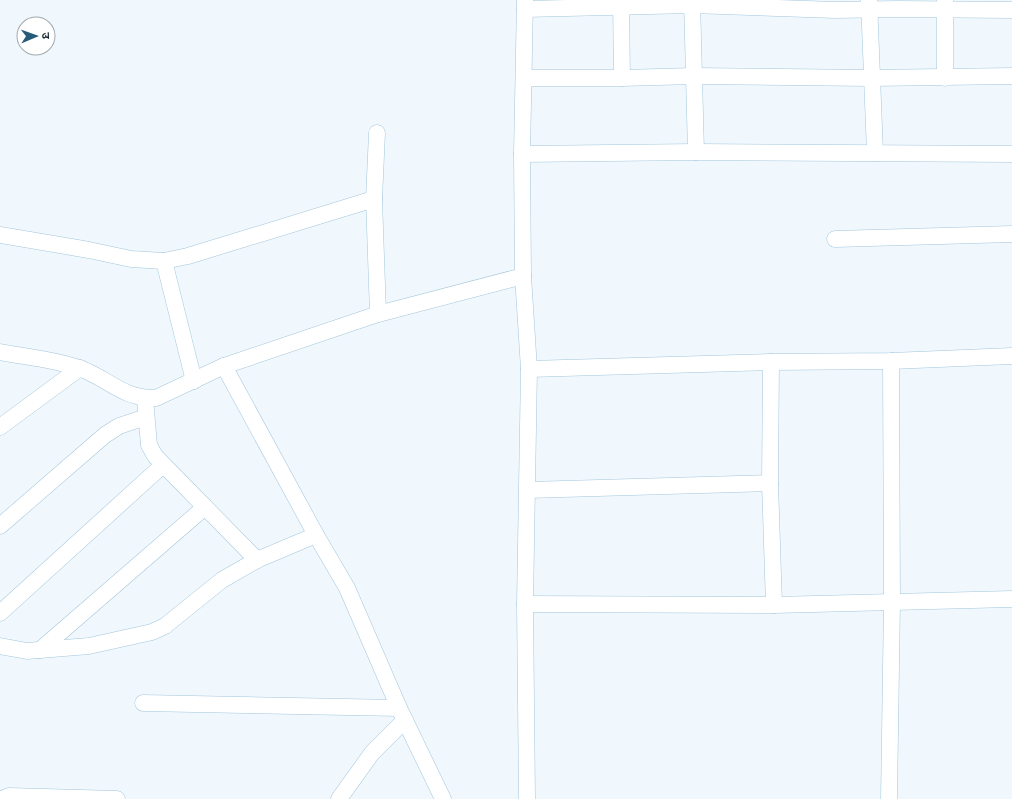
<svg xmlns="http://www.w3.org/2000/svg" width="1012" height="799" font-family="Figtree,'Noto Sans Devanagari',sans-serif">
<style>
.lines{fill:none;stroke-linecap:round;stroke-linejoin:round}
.minor-casing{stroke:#a2c6dc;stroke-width:17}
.minor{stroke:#fff;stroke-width:16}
</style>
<rect width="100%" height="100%" fill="#f1f8fd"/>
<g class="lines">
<g class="minor-casing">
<g id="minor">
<polyline points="525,0 522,154 523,276 529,369 525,604 527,799"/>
<polyline points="621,0 622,78"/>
<polyline points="692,0 696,152"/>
<polyline points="869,0 875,153"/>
<polyline points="945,0 945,78"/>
<polyline points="525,9 692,5 835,10 898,9 1012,10"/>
<polyline points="524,78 622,78 694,76 871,78 1012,76"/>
<polyline points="377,133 374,199 378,314"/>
<polyline points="522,154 696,152 1012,154"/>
<polyline points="0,235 89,250 131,259 164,261 188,256 374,199"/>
<polyline points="835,239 1012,234"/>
<polyline points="164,261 194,381"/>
<path d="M 0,352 C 26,357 54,359 79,368 C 108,378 122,399 156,398 L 224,366 L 378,314 L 523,276"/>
<polyline points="771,362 770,483 774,605"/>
<polyline points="224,366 316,535 347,588 399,708 443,799"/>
<polyline points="529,369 771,362 891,361 1012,356"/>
<polyline points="145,399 149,445 155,456 257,560"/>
<polyline points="0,427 80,368"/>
<polyline points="528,490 770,483"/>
<polyline points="0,526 105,435 119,426 146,417"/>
<polyline points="525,604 774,605 1012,599"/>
<polyline points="0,613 163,465"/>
<polyline points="0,646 27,651 89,646 152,632 165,626 222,580 257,560 316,535"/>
<polyline points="40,650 205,507"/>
<polyline points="143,703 399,708"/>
<polyline points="2,799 9,796 117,799"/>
<polyline points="339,799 372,753 405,720"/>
<polyline points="889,799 892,602 891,361"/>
</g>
</g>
<use href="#minor" class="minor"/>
</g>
<g transform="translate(36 36) rotate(88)"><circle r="19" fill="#ffffff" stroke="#a3a9ac"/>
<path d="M0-3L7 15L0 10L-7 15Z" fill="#275c78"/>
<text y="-6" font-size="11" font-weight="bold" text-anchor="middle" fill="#19272f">उ</text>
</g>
</svg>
